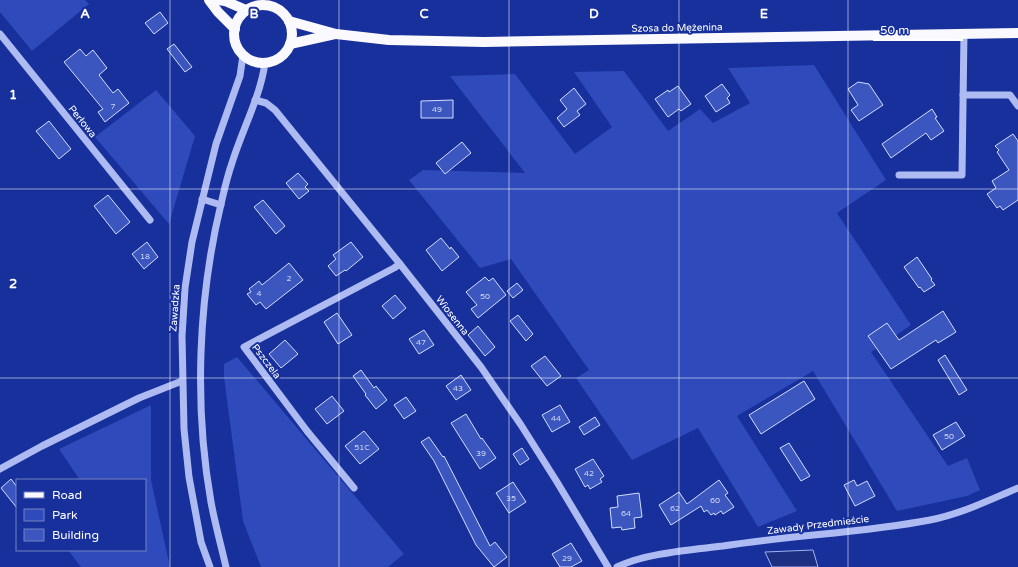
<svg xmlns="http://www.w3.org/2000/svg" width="1018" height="567" font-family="'Varela Round',sans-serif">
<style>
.green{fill:#2e4abb}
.water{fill:#1d2f82;stroke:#a0b2f4}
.building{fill:#3c56c0;stroke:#d5ddfc}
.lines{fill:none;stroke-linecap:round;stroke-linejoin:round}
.minor{stroke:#aebbf2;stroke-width:7}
.major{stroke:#f9f9ff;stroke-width:10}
.grid{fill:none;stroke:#fff;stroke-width:1;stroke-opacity:0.55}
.labels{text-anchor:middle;stroke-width:4;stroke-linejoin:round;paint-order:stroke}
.number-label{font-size:8px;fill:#ced5ef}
.street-label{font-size:10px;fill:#fff;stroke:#17309b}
.grid-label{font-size:13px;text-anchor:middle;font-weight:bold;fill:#fff;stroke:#17309b;stroke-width:4;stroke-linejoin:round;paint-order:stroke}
</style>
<rect width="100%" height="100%" fill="#17309b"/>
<g class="green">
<polygon points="0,0 85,0 89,4 32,51 0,12"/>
<polygon points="814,65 886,180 837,213 911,325 871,352 948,466 967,458 980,490 967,496 897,511 813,371 737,416 797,511 758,527 698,428 632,460 576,378 589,370 511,259 480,268 409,180 423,170 525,173 450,76 515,74 575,154 612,127 574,72 624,71 668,131 700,109 713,123 750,103 728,68"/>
<polygon points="156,90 195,136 169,224 95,137"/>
<polygon points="237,357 404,554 388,567 261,567 243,521 224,377 224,364"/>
<polygon points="151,405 151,480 170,567 81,567 68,550 145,550 145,480 80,480 59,449"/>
</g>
<polygon class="water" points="813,550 818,567 772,567 765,552"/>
<g class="building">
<polygon points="160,12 168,23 154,34 145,23"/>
<polygon points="174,44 192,67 185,72 167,49"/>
<polygon points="80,49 86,56 93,50 107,68 99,75 113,93 118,89 129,103 105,122 98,112 103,109 64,62"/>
<polygon points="858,82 869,84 883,105 859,121 851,110 858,105 848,89"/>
<polygon points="722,84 730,95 727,98 730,103 716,112 705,96"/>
<polygon points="678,86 691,104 681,111 679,109 668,117 655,99 668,90 669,92"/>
<polygon points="574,88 586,104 577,111 580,115 564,127 557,118 567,109 560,100"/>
<polygon points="453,100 453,118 421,118 421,101"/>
<polygon points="932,109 937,117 935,118 944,131 931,140 926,133 891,158 882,144"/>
<polygon points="49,121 71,149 59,159 36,131"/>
<polygon points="1013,134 1018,141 1018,200 1003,210 1000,206 997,208 987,194 996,188 992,181 1009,170 997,152 999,150 995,146"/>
<polygon points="462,142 471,153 445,174 436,163"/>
<polygon points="298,173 308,184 305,187 309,191 299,199 286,183"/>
<polygon points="108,195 130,222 116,234 94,206"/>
<polygon points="263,200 285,226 276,234 254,207"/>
<polygon points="441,238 450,249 451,247 459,257 442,271 426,250"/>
<polygon points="147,242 158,257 144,269 132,254"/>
<polygon points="351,242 363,257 346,271 345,270 336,276 328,266 336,259 333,255"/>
<polygon points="917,257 932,279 931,280 935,285 924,292 920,287 919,288 904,267"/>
<polygon points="289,263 303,280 266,309 260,302 256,305 247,294 251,292 249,289 259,281 262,285"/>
<polygon points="485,277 489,281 493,278 506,295 478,318 471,309 477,305 466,292"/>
<polygon points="517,283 523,290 513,298 507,291"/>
<polygon points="395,295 406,308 393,319 382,306"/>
<polygon points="943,311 956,332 938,343 936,340 891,369 868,336 887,323 899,340"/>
<polygon points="337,313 352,335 338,344 324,322"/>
<polygon points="518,315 533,334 526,341 510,321"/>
<polygon points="478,326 495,347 485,356 468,335"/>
<polygon points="424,330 434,345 419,354 409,339"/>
<polygon points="285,340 298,354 281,368 269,354"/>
<polygon points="945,355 967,390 959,395 938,360"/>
<polygon points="545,356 561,376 547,386 531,366"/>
<polygon points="361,370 374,388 376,386 387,400 376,409 365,395 366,394 353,376"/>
<polygon points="461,375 471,390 456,400 446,386"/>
<polygon points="804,381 815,399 761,434 749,415"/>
<polygon points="332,396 344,411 327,424 315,409"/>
<polygon points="406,397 416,411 404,419 394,405"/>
<polygon points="560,405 570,422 552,432 542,415"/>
<polygon points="466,414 481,439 482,438 496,458 480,469 451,423"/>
<polygon points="595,417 600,425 584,435 579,427"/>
<polygon points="956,422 965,436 942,450 933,435"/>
<polygon points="364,431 379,449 360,464 345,446"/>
<polygon points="429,437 443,457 444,456 490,546 495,542 507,557 494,567 476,545 434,461 421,442"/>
<polygon points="789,443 810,476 801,481 780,448"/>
<polygon points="522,448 529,459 520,465 513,454"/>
<polygon points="593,459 604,476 600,479 602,482 590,489 588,485 585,487 575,469"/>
<polygon points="11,479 17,487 17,508 1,488"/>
<polygon points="719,480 728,493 725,495 734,507 723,514 721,511 715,515 714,513 711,515 707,510 704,512 701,506 671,525 659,505 679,492 687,504"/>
<polygon points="854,480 857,486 867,481 875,496 855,506 844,485"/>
<polygon points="513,482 526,502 509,513 496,493"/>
<polygon points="639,493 642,517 634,518 635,528 622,530 621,527 612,528 610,508 618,507 617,496"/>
<polygon points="571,543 582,561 571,567 560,567 552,554"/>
</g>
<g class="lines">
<g class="minor">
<polyline points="0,34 150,220"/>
<polyline points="963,95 1010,95 1018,106"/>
<polyline points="255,100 266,103 275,110 400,264 481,367 521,425 557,482 608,567"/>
<polyline points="899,175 962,175 964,33"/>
<polyline points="202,199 221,205"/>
<polyline points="0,469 42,446 139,398 182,381"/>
<polyline points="354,488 307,431 244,347 394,268 400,264"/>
<polyline points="210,567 201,542 189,477 184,429 182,336 185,288 192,242 216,144 240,76 243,55"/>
<path d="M 226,567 C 221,545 215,524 211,502 C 194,406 198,299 221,204 C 224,191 227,177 232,163 C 242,130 260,98 265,63"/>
<path d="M 617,567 C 645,553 691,550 723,546 C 792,535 862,533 930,520 C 961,514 989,500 1018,488"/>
</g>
<g class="major">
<polyline points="209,0 218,12 235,29"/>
<polyline points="218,0 225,1 246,10"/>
<circle cx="263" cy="34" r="29"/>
<polyline points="289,21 336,34 389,40 484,42 1018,33"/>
<polyline points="290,44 335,34"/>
</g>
</g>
<path class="grid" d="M 170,0 L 170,567M 339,0 L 339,567M 509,0 L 509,567M 679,0 L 679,567M 848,0 L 848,567M 0,189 L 1018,189M 0,378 L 1018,378"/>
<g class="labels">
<g class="number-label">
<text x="113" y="109">7</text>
<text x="437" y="112">49</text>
<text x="145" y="259">18</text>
<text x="289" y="281">2</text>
<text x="259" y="296">4</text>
<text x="485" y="299">50</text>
<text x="421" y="345">47</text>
<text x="458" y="391">43</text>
<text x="556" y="421">44</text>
<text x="949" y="439">50</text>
<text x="362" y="450">51C</text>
<text x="481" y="456">39</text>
<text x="589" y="476">42</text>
<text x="511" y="501">35</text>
<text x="715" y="503">60</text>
<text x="675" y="511">62</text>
<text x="626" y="516">64</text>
<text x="567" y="561">29</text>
</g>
<g class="street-label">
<text transform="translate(677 27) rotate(-1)" y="4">Szosa do Mężenina</text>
<text transform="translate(83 121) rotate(51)" y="4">Perłowa</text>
<text transform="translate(174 308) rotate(-86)" y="4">Zawadzka</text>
<text transform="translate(453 315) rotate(52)" y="4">Wiosenna</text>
<text transform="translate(267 361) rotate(53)" y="4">Pszczela</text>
<text transform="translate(818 524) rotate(-7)" y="4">Zawady Przedmieście</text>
</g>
</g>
<g class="grid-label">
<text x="85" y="18">A</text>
<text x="254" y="18">B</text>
<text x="424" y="18">C</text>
<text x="594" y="18">D</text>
<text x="764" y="18">E</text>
<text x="13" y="99">1</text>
<text x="13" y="288">2</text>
</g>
<rect x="16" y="479" width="130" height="72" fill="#17309b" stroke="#7483c3"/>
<rect x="24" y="492" width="20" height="6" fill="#f9f9ff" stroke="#7483c3"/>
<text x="52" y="499" font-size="12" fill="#ffffff">Road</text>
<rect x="24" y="509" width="20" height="12" fill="#2e4abb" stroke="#7483c3"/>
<text x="52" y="519" font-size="12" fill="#ffffff">Park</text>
<rect x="24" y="529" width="20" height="12" fill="#3c56c0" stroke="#7483c3"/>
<text x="52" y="539" font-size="12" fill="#ffffff">Building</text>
<path d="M874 34v6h88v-6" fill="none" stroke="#ffffff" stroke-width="2"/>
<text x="880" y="34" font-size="12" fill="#ffffff" stroke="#17309b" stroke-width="3" paint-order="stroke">50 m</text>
</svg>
